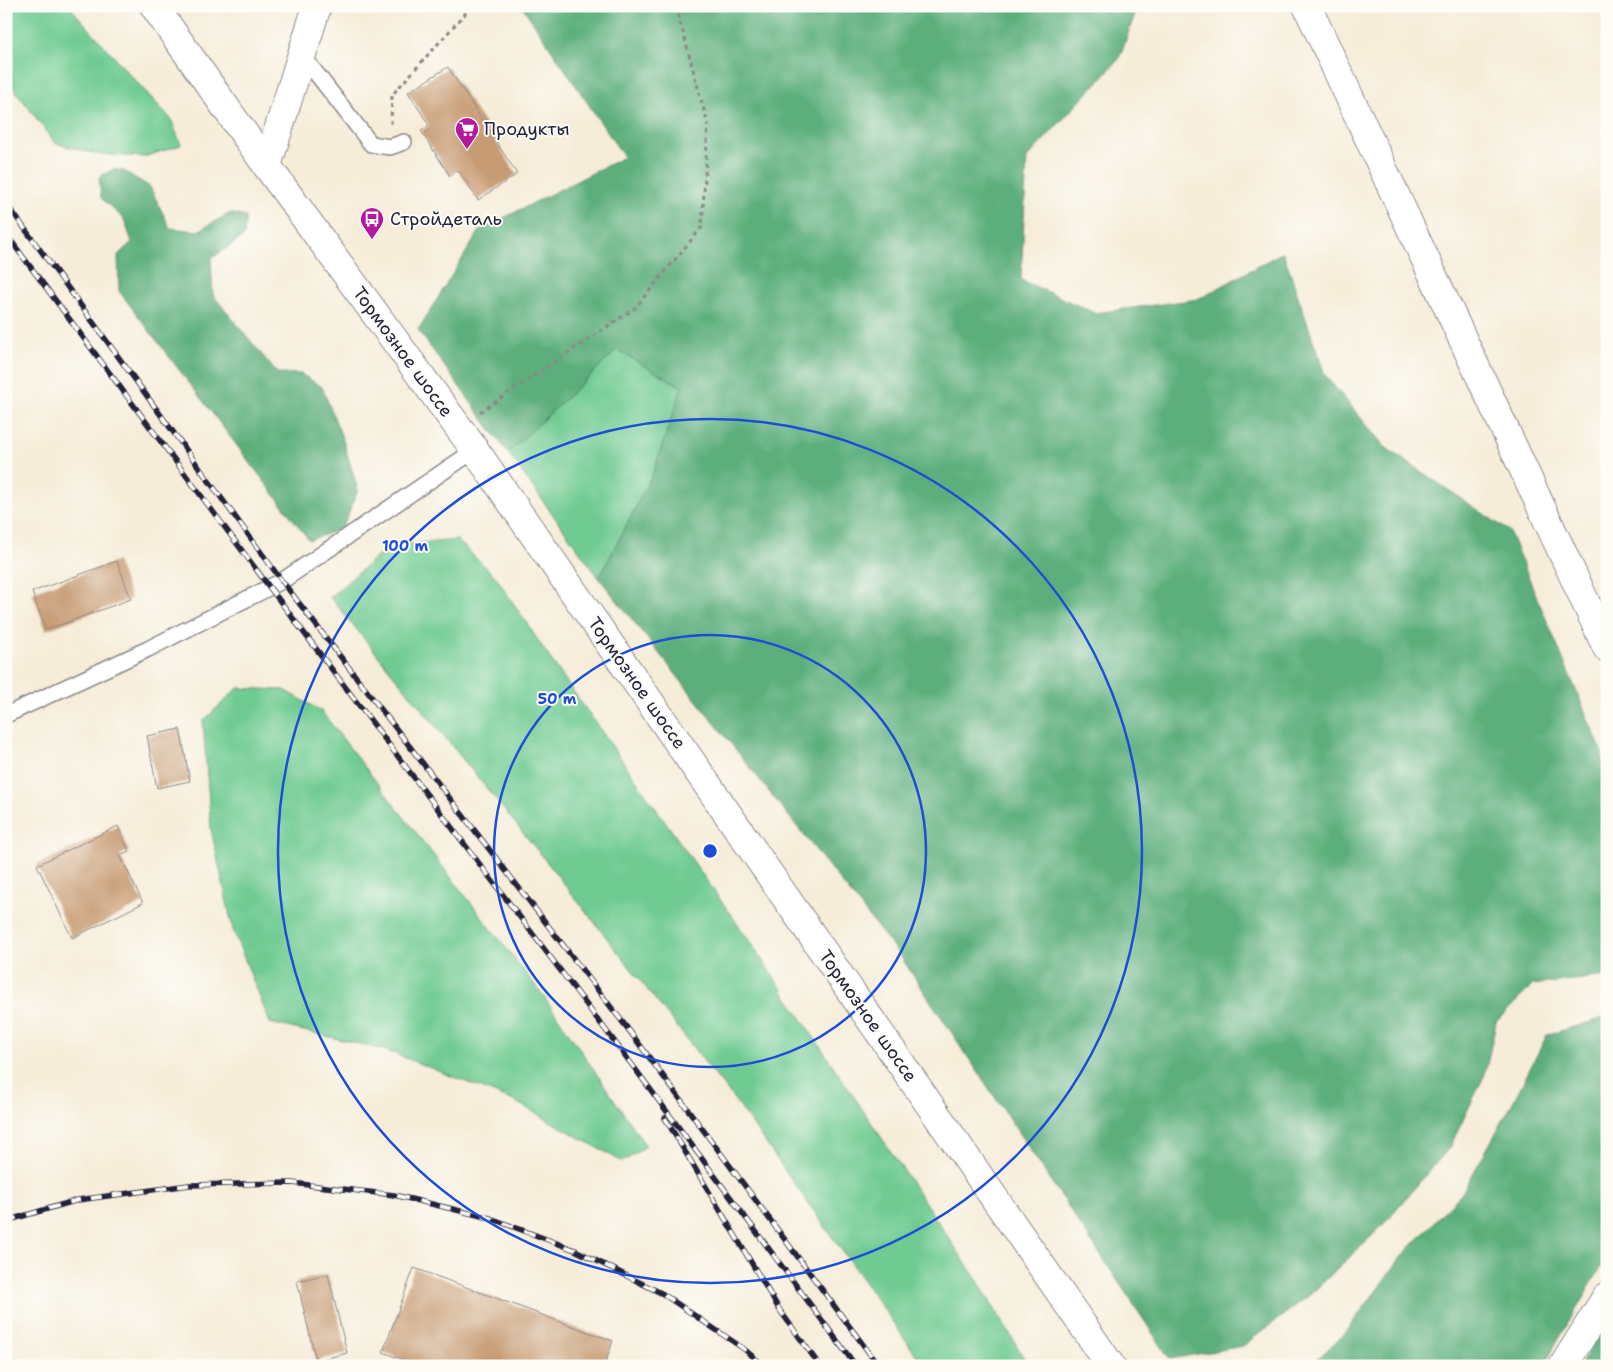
<svg xmlns="http://www.w3.org/2000/svg" width="1613" height="1372" font-family="'Shantell Sans',sans-serif">
<style>
.green{fill:#70cb92;stroke:#497666}
.forest{fill:#5caf7c;stroke:#3f685c}
.building{fill:#c79c75}
.lines{fill:none;stroke-linecap:round;stroke-linejoin:round}
.service-casing{stroke:#8c888a;stroke-width:18}
.minor-casing{stroke:#8c888a;stroke-width:30}
.tertiary-casing{stroke:#8c888a;stroke-width:30}
.path{stroke:#8c888a;stroke-width:3;stroke-dasharray:4 4;stroke-linecap:butt}
.service{stroke:#fff;stroke-width:15}
.minor{stroke:#fff;stroke-width:28}
.tertiary{stroke:#fff;stroke-width:28}
.rail-casing{stroke:#22223b;stroke-width:5.5}
.rail{stroke:#fdfcf7;stroke-width:4;stroke-dasharray:11;stroke-linecap:butt}
.ring{fill:none;stroke:#1d4ed8;stroke-width:2.5}
.labels{text-anchor:middle;stroke-width:4;stroke-linejoin:round;paint-order:stroke}
.poi-label{font-size:18px;fill:#22223b;stroke:#fdfcf7;text-anchor:start}
.street-label{font-size:18px;fill:#22223b;stroke:#fdfcf7}
.centre{fill:#1d4ed8;stroke:#fdfcf7;stroke-width:2.5}
.ring-label{font-size:15px;text-anchor:middle;font-weight:bold;fill:#1d4ed8;stroke:#fdfcf7;stroke-width:4;stroke-linejoin:round;paint-order:stroke}
</style>
<rect width="100%" height="100%" fill="#fdfcf7"/>
<filter id="ink" filterUnits="userSpaceOnUse"><feTurbulence type="fractalNoise" baseFrequency=".02" numOctaves="2"/><feDisplacementMap in="SourceGraphic" scale="10" xChannelSelector="R" yChannelSelector="G"/><feConvolveMatrix kernelMatrix="1 2 1 2 8 2 1 2 1" color-interpolation-filters="sRGB"/></filter>
<filter id="wash" filterUnits="userSpaceOnUse"><feTurbulence type="fractalNoise" baseFrequency=".0096" numOctaves="4" result="noise"/><feDisplacementMap in="SourceGraphic" scale="20" xChannelSelector="R" yChannelSelector="G"/><feGaussianBlur stdDeviation="1.12" result="paint"/><feColorMatrix in="noise" values="0 0 0 0 0 0 0 0 0 0 0 0 0 0 0 0 0 1.4 0 .05"/><feComposite in="paint" operator="in"/></filter>
<g filter="url(#wash)">
<rect width="100%" height="100%" fill="#f6edd9"/>
<g class="green">
<polygon points="6,6 69,6 132,77 171,119 181,145 144,157 96,154 55,143 6,78"/>
<polygon points="618,349 683,388 653,473 599,578 508,453"/>
<polygon points="457,540 496,577 547,654 748,939 979,1283 1029,1366 924,1366 737,1103 542,856 330,597 389,546"/>
<polygon points="238,688 285,690 321,711 542,994 646,1146 623,1162 514,1101 385,1050 270,1023 233,930 211,829 203,721"/>
</g>
<g class="forest">
<polygon points="522,6 1121,6 1135,14 1119,59 1027,158 1021,280 1095,313 1199,299 1283,252 1325,375 1385,447 1509,531 1602,752 1607,801 1607,976 1533,985 1496,1022 1485,1074 1450,1147 1380,1228 1311,1294 1243,1346 1170,1359 901,957 599,578 653,473 682,387 617,350 508,453 418,330 480,230 624,157"/>
<polygon points="114,169 124,171 150,187 170,228 198,231 230,213 246,217 244,236 211,259 213,295 277,373 301,374 322,387 343,440 358,490 342,529 309,540 119,291 118,255 132,242 124,219 101,198 99,177"/>
<polygon points="1607,1017 1607,1257 1543,1366 1310,1366 1344,1334 1403,1255 1462,1193 1510,1108 1547,1035"/>
<polygon points="1607,1318 1607,1366 1580,1366"/>
</g>
<g id="blocks">
<g class="building">
<polygon points="448,67 517,174 478,200 458,170 450,176 421,131 429,125 408,92"/>
<polygon points="117,561 131,599 46,630 32,592"/>
<polygon points="180,729 190,781 157,788 147,736"/>
<polygon points="118,826 129,851 120,855 143,903 72,938 37,865"/>
<polygon points="414,1268 613,1341 604,1366 420,1366 383,1352"/>
<polygon points="328,1274 347,1353 316,1361 297,1281"/>
</g>
</g>
</g>
<g filter="url(#ink)">
<use href="#blocks" fill-opacity="0" stroke="#8c888a" stroke-width="1"/>
<g class="lines">
<g class="service-casing">
<g id="service">
<polyline points="302,55 371,144 390,147 404,142"/>
<polyline points="6,715 148,649 282,581 475,450"/>
</g>
</g>
<g class="minor-casing">
<g id="minor">
<polyline points="1307,6 1607,648"/>
<polyline points="267,166 317,6"/>
<polyline points="1563,1366 1607,1296"/>
</g>
</g>
<g class="tertiary-casing">
<polyline id="tertiary" points="154,6 267,166 475,450 1111,1366"/>
</g>
<g class="path">
<polyline points="391,124 392,95 472,6"/>
<polyline points="480,412 635,308 702,227 708,125 676,6"/>
</g>
<use href="#service" class="service"/>
<use href="#minor" class="minor"/>
<use href="#tertiary" class="tertiary"/>
<g class="rail-casing">
<g id="rail">
<polyline points="6,203 282,581 631,1033 879,1366"/>
<polyline points="6,234 270,588 633,1066 856,1366"/>
<polyline points="665,1118 779,1309 820,1366"/>
<polyline points="6,1221 78,1200 189,1185 292,1183 394,1195 490,1218 575,1250 663,1294 744,1349 764,1366"/>
</g>
</g>
<use href="#rail" class="rail"/>
</g>
</g>
<g class="ring">
<circle cx="710" cy="851" r="216"/>
<circle cx="710" cy="851" r="432"/>
</g>
<defs>
<g id="supermarket-pin" transform="scale(1.25)"><path d="M0 17L-7.5 6A9.5 9.5 0 1 1 7.5 6Z" fill="#b5179e" stroke="#fdfcf7"/><path d="M-6-5.5h2.5l.6 2H6L4.5 2H-2.5L-4.4-4H-6ZM-1.5 3.2a1.3 1.3 0 1 0 .1 0ZM3 3.2a1.3 1.3 0 1 0 .1 0Z" fill="#fff"/></g>
<g id="bus-pin" transform="scale(1.25)"><path d="M0 17L-7.5 6A9.5 9.5 0 1 1 7.5 6Z" fill="#b5179e" stroke="#fdfcf7"/><path d="M-5-6H5V4H4V6H2V4H-2V6H-4V4H-5ZM-3.5-4V0h7V-4ZM-3.5 1.2v1.5H-2V1.2ZM2 1.2v1.5H3.5V1.2Z" fill="#fff"/></g>
</defs>
<g fill-rule="evenodd">
<use href="#supermarket-pin" x="467" y="129"/>
<use href="#bus-pin" x="372" y="219"/>
</g>
<g class="labels">
<g class="poi-label">
<text x="484" y="135">Продукты</text>
<text x="390" y="225">Стройдеталь</text>
</g>
<g class="street-label">
<text transform="translate(403 352) rotate(54)" y="6">Тормозное шоссе</text>
<text transform="translate(637 683) rotate(55)" y="6">Тормозное шоссе</text>
<text transform="translate(868 1016) rotate(55)" y="6">Тормозное шоссе</text>
</g>
</g>
<circle cx="710" cy="851" r="8" class="centre"/>
<g class="ring-label">
<text x="405" y="551">100 m</text>
<text x="557" y="704">50 m</text>
</g>
<rect width="1613" height="1372" fill="none" stroke="#fdfcf7" stroke-width="25"/>
</svg>
